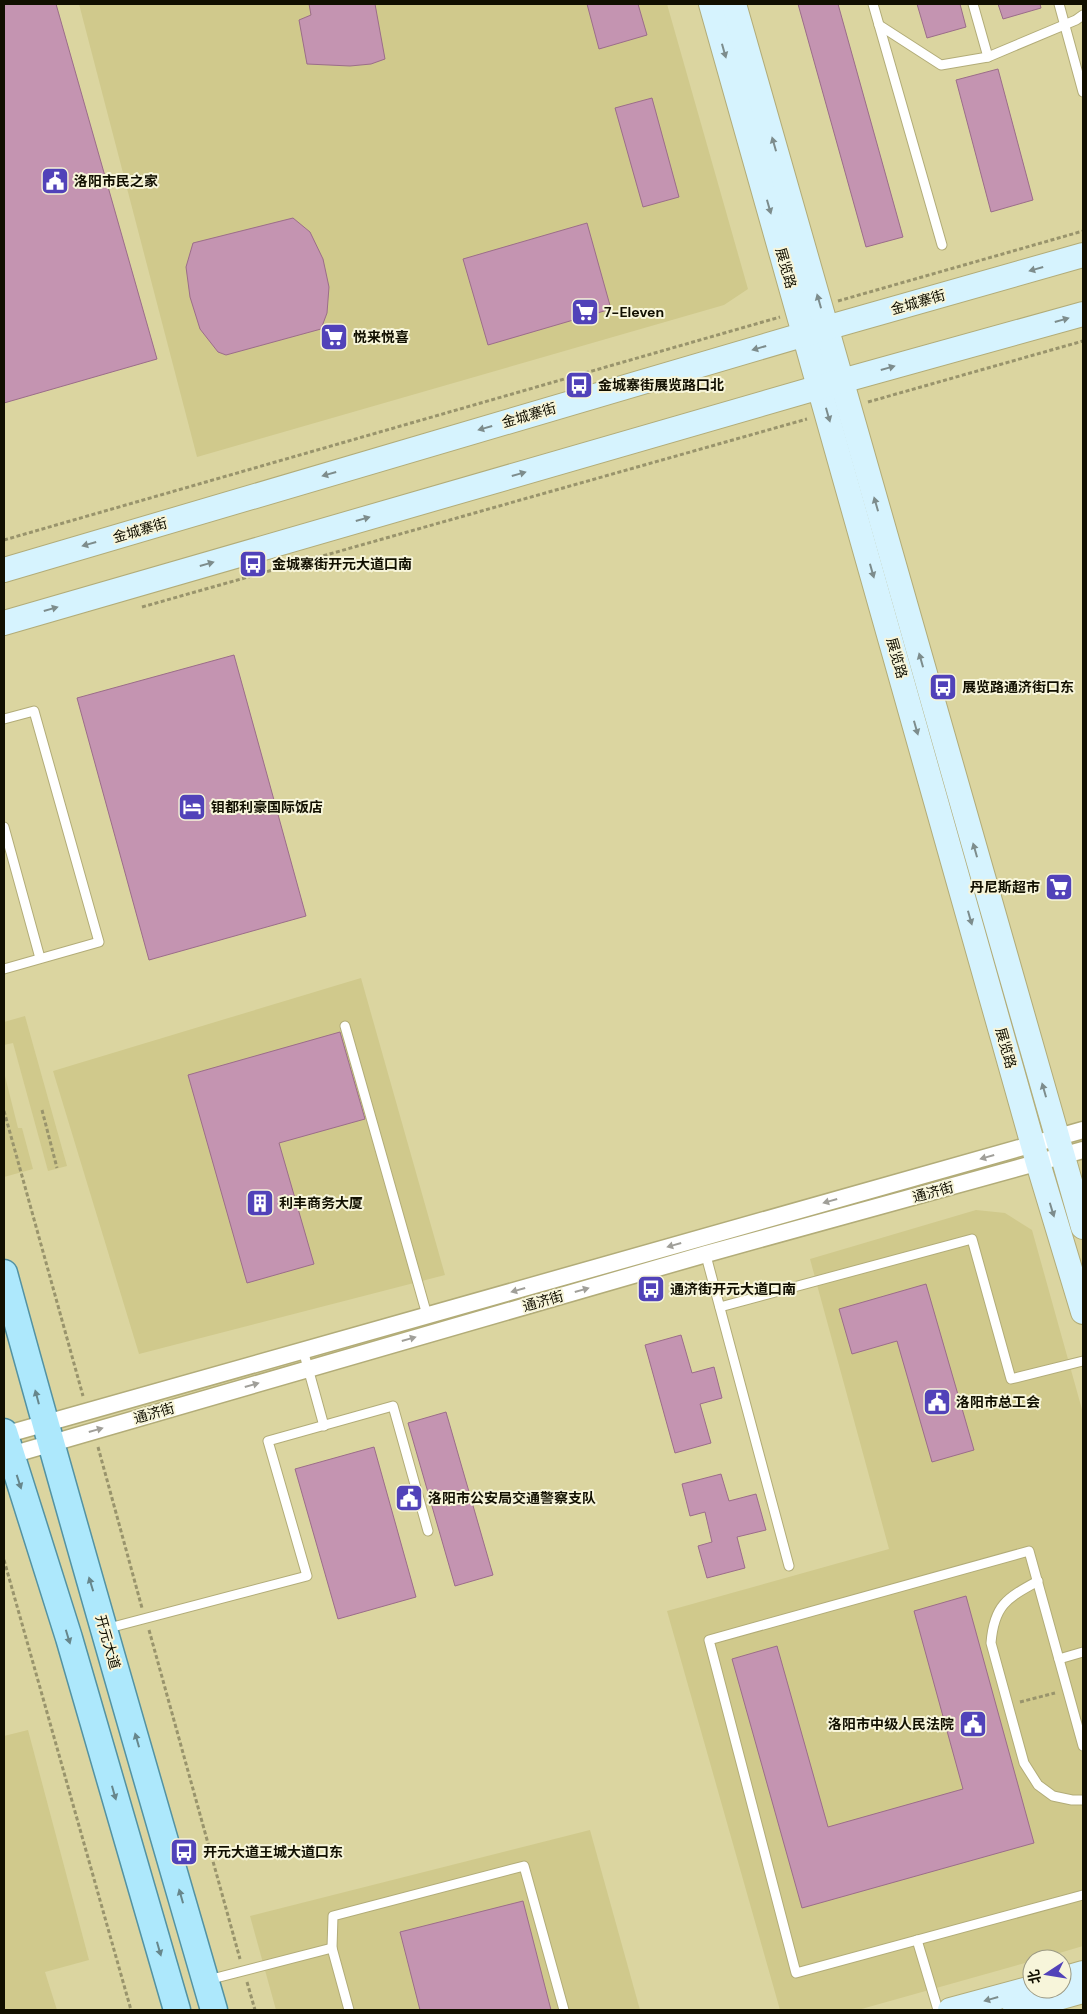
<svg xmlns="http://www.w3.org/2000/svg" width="1087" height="2014" font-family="'DM Sans','Noto Sans SC',sans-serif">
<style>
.built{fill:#d0c98c}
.building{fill:#c494b1;stroke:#9b6d89}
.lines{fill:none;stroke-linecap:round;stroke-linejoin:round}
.lane-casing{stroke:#b2ac78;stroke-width:11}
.street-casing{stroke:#b2ac78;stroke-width:19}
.secondary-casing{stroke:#b2ac78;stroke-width:26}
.primary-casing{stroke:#5392a2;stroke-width:29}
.path{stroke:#99946c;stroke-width:3;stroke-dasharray:4 2.5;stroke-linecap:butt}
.lane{stroke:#fff;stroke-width:9}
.street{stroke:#fff;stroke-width:16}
.secondary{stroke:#d6f3fe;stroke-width:24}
.primary{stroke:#ade8fc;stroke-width:26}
.oneway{fill:#7d8c8c}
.oneway2{fill:#a09f99}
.oneway3{fill:#67868b}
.labels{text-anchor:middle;stroke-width:4;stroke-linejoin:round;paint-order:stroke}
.poi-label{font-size:14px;font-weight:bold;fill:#110f00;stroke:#f7f5da;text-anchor:start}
.street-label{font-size:14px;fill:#110f00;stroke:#f7f5da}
</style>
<rect width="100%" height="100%" fill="#dbd5a0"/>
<g class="built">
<polygon points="79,4 667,4 748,289 724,305 197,457"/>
<polygon points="361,978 445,1275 139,1354 53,1071"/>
<polygon points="25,1016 67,1166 48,1171 13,1043 4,1045 4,1022"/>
<polygon points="4,1072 18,1128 22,1128 33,1169 4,1177"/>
<polygon points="976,1210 1005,1213 1032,1230 1083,1413 1083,1946 1039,1959 1032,1959 1032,1961 858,2010 780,2010 667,1611 889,1549 810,1259"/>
<polygon points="28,1730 89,1960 45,1972 57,2010 4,2010 4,1736"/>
<polygon points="590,1830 640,2010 276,2010 250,1916"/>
</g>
<g class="building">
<polygon points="4,4 56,4 157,359 4,403"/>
<polygon points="309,4 375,4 385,59 371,64 350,66 307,64 299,20 311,15"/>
<polygon points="587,4 638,4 647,35 599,49"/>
<polygon points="798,4 838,4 903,237 866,247"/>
<polygon points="917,4 960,4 966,27 927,38"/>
<polygon points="998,4 1040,4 1041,8 1003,19"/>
<polygon points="998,69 1033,200 991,212 956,80"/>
<polygon points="652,98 679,197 643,207 615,108"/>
<polygon points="293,218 310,232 323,259 329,287 327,313 321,329 226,355 218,352 200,329 190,297 186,267 193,243"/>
<polygon points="587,223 611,309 488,345 463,259"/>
<polygon points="234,655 306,916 149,960 77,698"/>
<polygon points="340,1032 365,1119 279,1143 314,1264 247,1283 188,1075"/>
<polygon points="926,1284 974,1450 932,1462 897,1341 852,1354 839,1309"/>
<polygon points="681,1335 692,1373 714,1367 722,1398 700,1404 711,1443 675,1453 645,1345"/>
<polygon points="446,1412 493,1575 455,1586 408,1423"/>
<polygon points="374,1447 416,1597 338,1619 295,1469"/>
<polygon points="721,1474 729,1501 756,1494 766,1530 737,1537 745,1568 707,1578 698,1546 712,1542 705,1512 690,1516 682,1484"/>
<polygon points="966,1596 1034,1843 802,1908 732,1659 777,1646 828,1827 963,1789 914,1611"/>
<polygon points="523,1901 551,2010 420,2010 400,1932"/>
</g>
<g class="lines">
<g class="lane-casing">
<g id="lane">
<polyline points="873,4 942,245"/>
<polyline points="973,4 988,57"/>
<polyline points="1059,4 1083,92"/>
<polyline points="879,25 941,65 988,57 1076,20 1083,15"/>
<polyline points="4,719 34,711 99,942 4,969"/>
<polyline points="4,827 40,958"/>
<polyline points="345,1026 427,1315"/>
<polyline points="705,1252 789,1566"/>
<polyline points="720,1307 972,1239 1011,1379 1083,1361"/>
<polyline points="303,1350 324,1426"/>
<path d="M 1038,1581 C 1007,1598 994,1605 991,1643 L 1024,1763 L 1038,1785 L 1053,1796 L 1072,1800 L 1083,1800"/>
<polyline points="105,1629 307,1576 268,1441 393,1406 428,1531"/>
<polyline points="1059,1659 1083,1652"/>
<polyline points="1083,1746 1029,1551 709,1640 796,1973 1083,1895"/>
<polyline points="917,1940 938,2010"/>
<polyline points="208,1980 332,1948"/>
<polyline points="349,2010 332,1948 333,1916 524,1866 564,2010"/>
</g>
</g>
<g class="street-casing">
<g id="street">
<polyline points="4,1435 1083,1130"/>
<polyline points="4,1457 706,1254 1083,1150"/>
</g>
</g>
<g class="secondary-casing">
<g id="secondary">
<polyline points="711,4 1038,1163 1083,1312"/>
<polyline points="734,4 1083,1227"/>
<polyline points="4,570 826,328 1083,255"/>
<polyline points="4,623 820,387 1083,314"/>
<polyline points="1062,1979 1083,1973"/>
<polyline points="950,2010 1032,1988"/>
<polyline points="1015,2010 1083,1991"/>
</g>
</g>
<g class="primary-casing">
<g id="primary">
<path d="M 4,1273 C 71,1520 143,1765 214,2010"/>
<polyline points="4,1432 69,1638 177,2010"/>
</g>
</g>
<g class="path">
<polyline points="838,301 1083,231"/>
<polyline points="868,402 1083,341"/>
<polyline points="4,540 780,317"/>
<polyline points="142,607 807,419"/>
<polyline points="42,1110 57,1168"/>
<polyline points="4,1111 83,1396"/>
<polyline points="98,1447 142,1608"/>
<polyline points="4,1560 131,2010"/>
<polyline points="149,1630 240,1959"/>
<polyline points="1020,1702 1055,1693"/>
<polyline points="247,1982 255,2010"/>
</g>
<use href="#lane" class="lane"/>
<use href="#street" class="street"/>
<use href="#secondary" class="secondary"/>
<use href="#primary" class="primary"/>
</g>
<defs><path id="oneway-solid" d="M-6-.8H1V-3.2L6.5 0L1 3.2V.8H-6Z" transform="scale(1.25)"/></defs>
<g class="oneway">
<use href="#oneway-solid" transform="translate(724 51) rotate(74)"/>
<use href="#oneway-solid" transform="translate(774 144) rotate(-106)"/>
<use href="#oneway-solid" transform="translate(769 207) rotate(74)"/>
<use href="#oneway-solid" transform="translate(1036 269) rotate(164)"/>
<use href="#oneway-solid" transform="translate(819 301) rotate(-106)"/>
<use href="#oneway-solid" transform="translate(1062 320) rotate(-16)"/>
<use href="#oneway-solid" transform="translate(759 348) rotate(164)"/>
<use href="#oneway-solid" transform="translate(888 368) rotate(-16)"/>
<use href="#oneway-solid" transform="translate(828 415) rotate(74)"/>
<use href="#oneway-solid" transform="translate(485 428) rotate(164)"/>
<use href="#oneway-solid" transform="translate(329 474) rotate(164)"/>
<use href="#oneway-solid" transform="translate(519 474) rotate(-16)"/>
<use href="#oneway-solid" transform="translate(876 504) rotate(-106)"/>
<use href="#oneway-solid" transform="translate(363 519) rotate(-16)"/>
<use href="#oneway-solid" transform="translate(89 544) rotate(164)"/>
<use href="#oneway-solid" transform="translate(207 564) rotate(-16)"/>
<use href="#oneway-solid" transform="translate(872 571) rotate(74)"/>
<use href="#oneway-solid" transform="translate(51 609) rotate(-16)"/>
<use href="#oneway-solid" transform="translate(921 660) rotate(-106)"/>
<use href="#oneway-solid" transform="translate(916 728) rotate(74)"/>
<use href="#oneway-solid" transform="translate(975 850) rotate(-106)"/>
<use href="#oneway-solid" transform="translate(970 918) rotate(74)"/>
<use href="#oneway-solid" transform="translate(1044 1090) rotate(-106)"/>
<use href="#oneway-solid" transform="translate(1052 1210) rotate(73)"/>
<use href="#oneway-solid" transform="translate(991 1999) rotate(164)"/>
</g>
<g class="oneway2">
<use href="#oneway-solid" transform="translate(987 1157) rotate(164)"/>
<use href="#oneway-solid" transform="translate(830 1201) rotate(164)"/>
<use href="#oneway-solid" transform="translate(674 1245) rotate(164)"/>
<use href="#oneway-solid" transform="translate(518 1290) rotate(164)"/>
<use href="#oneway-solid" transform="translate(582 1290) rotate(-16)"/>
<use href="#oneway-solid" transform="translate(409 1339) rotate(-16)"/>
<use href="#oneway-solid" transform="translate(252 1385) rotate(-16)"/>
<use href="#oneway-solid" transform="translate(96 1430) rotate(-16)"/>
</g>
<g class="oneway3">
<use href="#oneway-solid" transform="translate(37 1397) rotate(-105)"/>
<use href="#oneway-solid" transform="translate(19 1482) rotate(72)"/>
<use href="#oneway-solid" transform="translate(91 1584) rotate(-107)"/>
<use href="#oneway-solid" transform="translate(68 1637) rotate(73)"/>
<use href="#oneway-solid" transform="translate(137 1740) rotate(-106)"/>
<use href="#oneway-solid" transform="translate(114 1793) rotate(74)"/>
<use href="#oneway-solid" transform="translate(181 1896) rotate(-106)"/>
<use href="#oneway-solid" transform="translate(159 1949) rotate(74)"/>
</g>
<defs>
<g id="civic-square" transform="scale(1.4375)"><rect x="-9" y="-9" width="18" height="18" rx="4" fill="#5142b9" stroke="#f7f5da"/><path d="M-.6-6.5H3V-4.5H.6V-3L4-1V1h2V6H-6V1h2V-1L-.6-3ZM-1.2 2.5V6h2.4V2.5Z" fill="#fff"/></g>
<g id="supermarket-square" transform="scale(1.4375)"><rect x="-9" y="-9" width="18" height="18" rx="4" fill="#5142b9" stroke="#f7f5da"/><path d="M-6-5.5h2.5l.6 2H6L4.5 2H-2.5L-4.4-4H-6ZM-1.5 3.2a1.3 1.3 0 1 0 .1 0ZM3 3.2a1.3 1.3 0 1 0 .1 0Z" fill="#fff"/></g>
<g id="bus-square" transform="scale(1.4375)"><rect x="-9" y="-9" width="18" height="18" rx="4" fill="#5142b9" stroke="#f7f5da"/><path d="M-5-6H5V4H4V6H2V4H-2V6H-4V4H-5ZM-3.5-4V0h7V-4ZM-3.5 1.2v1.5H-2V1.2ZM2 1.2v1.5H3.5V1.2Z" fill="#fff"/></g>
<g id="hotel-square" transform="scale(1.4375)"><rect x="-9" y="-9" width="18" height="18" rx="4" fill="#5142b9" stroke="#f7f5da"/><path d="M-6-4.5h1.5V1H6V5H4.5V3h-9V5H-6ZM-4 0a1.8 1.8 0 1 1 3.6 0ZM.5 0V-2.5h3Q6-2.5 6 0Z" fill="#fff"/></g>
<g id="building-square" transform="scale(1.4375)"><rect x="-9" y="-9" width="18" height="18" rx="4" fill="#5142b9" stroke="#f7f5da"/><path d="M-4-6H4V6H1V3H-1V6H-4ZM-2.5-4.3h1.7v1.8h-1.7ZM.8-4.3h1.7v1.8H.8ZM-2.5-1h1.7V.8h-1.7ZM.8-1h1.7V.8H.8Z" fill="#fff"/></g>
</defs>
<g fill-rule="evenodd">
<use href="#civic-square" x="55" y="181"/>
<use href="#supermarket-square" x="585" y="312"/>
<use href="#supermarket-square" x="334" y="337"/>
<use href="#bus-square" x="579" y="385"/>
<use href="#bus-square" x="253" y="564"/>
<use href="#bus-square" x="943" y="687"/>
<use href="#hotel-square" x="192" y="807"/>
<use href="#supermarket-square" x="1059" y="887"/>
<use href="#building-square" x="260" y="1203"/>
<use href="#bus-square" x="651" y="1289"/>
<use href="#civic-square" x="937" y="1402"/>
<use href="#civic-square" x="409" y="1498"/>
<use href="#civic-square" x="973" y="1724"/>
<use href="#bus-square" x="184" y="1852"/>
</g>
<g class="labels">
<g class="poi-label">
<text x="74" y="186">洛阳市民之家</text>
<text x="604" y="317">7-Eleven</text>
<text x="353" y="342">悦来悦喜</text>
<text x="598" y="390">金城寨街展览路口北</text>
<text x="272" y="569">金城寨街开元大道口南</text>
<text x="962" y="692">展览路通济街口东</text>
<text x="211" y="812">钼都利豪国际饭店</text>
<text x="1040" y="892" text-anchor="end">丹尼斯超市</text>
<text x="279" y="1208">利丰商务大厦</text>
<text x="670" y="1294">通济街开元大道口南</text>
<text x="956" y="1407">洛阳市总工会</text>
<text x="428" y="1503">洛阳市公安局交通警察支队</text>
<text x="954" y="1729" text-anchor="end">洛阳市中级人民法院</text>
<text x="203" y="1857">开元大道王城大道口东</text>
</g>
<g class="street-label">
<text transform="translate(786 268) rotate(74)" y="5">展览路</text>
<text transform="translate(918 302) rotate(-16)" y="5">金城寨街</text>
<text transform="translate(529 415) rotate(-16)" y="5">金城寨街</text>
<text transform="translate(140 530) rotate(-16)" y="5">金城寨街</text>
<text transform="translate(897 658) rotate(74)" y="5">展览路</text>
<text transform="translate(1006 1048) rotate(74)" y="5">展览路</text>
<text transform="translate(933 1192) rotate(-15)" y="5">通济街</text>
<text transform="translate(543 1301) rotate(-16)" y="5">通济街</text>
<text transform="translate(154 1413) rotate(-16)" y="5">通济街</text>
<text transform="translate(108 1642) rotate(74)" y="5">开元大道</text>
</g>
</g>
<rect width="1087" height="2014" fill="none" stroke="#110f00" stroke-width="10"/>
<g transform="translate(1047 1974) rotate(258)"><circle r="24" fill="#f7f5da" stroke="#9b9983"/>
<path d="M0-4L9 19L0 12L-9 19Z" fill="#5142b9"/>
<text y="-8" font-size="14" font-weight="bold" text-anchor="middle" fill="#110f00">北</text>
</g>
</svg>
